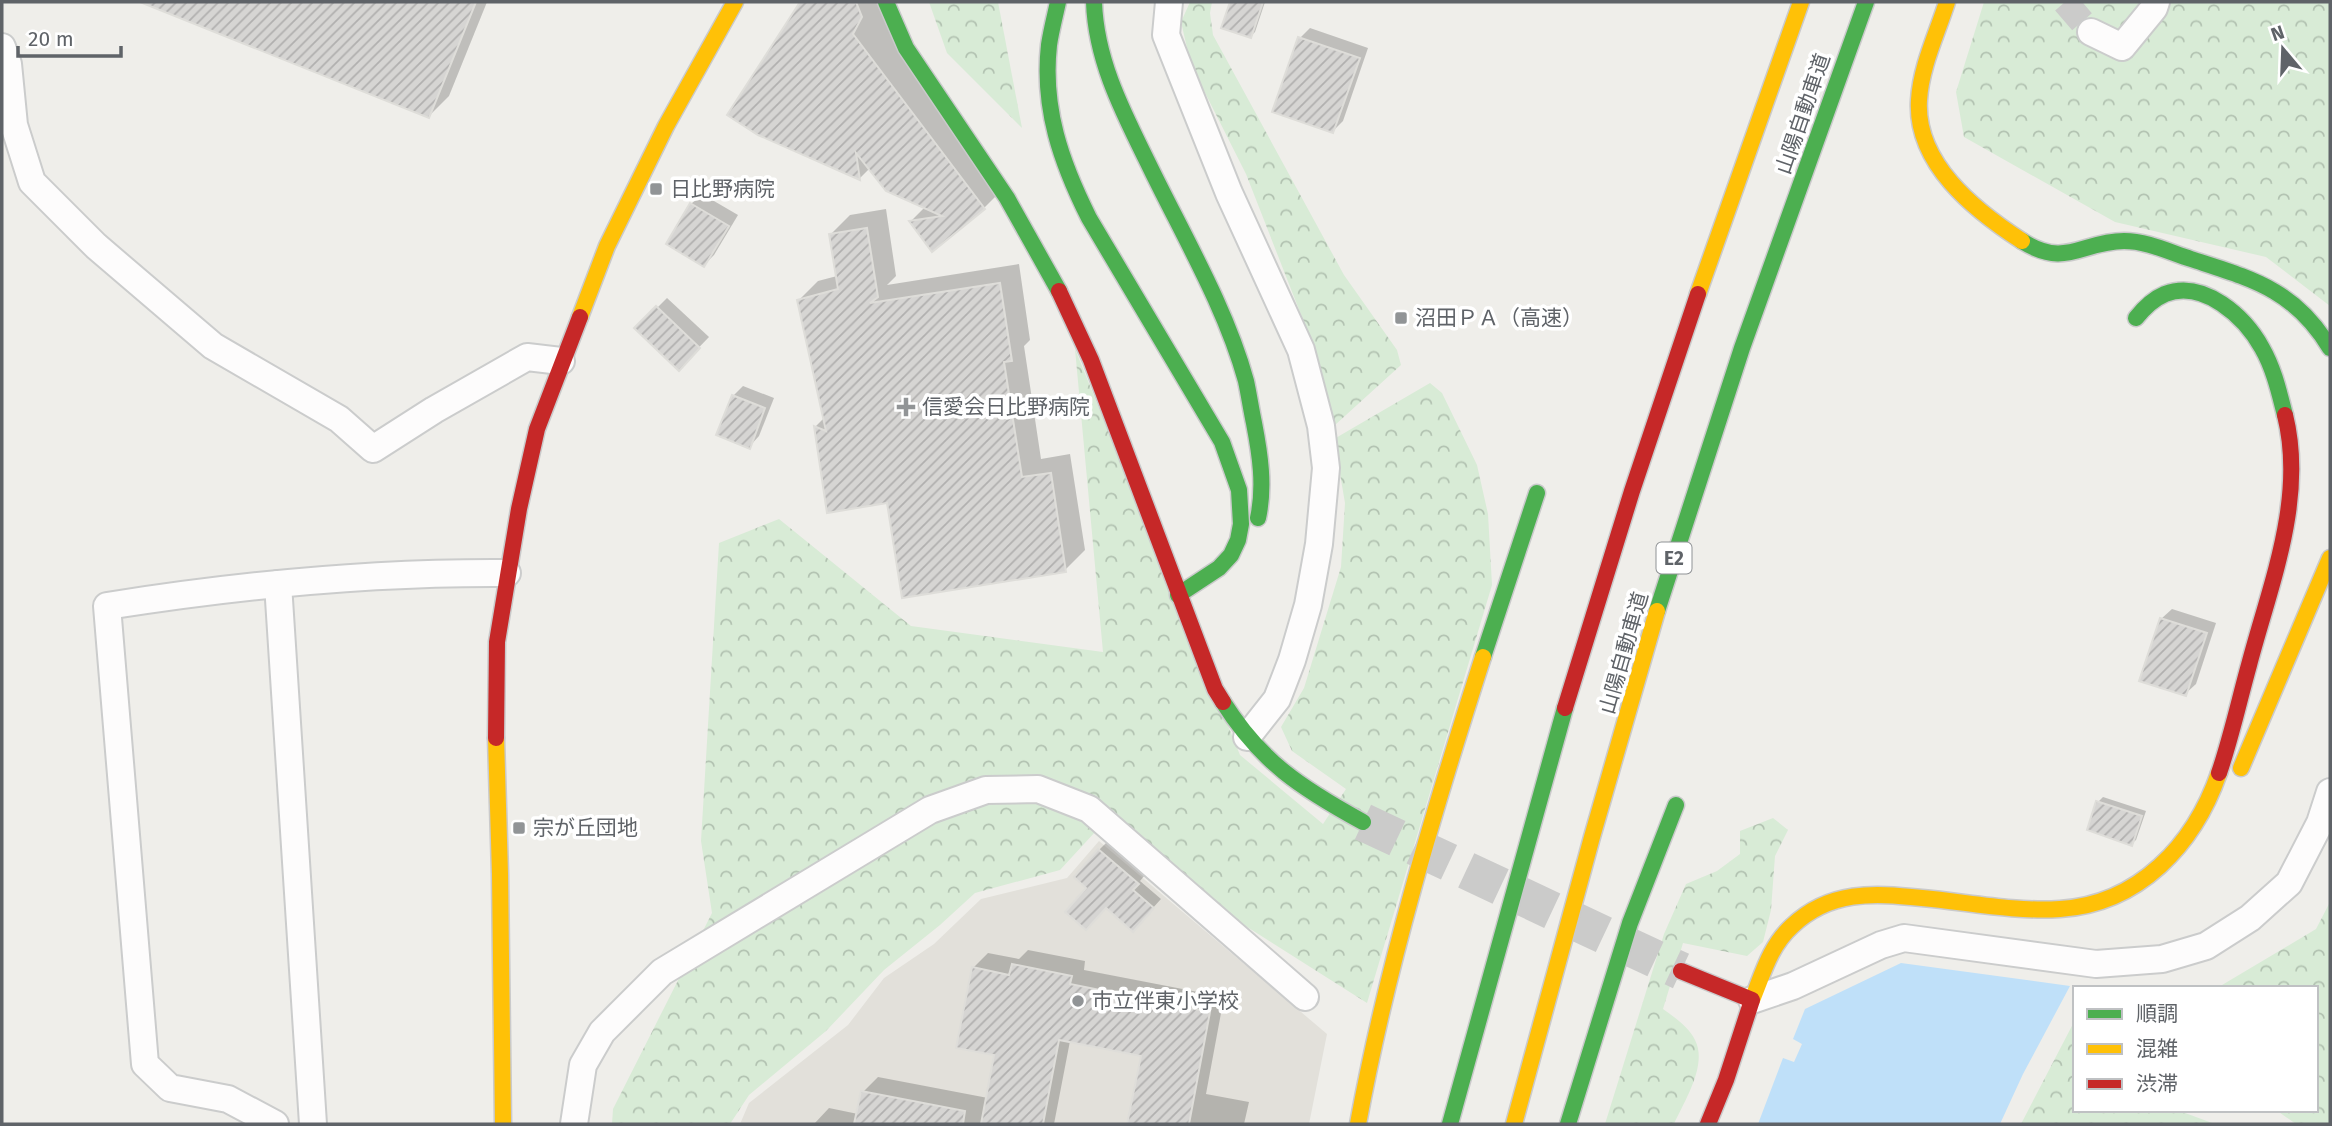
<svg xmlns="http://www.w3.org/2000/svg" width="2332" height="1126" font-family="'Fira Sans','Noto Sans JP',sans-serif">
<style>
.education{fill:#e2e0da}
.forest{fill:url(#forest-crowns)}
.water{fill:#bfe0f9}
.shadow{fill:#0003}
.building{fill:url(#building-hatch);stroke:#deddd9;stroke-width:2}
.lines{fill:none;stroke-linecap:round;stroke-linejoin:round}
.street-tunnel{stroke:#cbcbca;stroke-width:26;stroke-dasharray:26 13;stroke-linecap:butt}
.secondary-tunnel{stroke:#cbcbca;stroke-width:38;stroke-dasharray:38 19;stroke-linecap:butt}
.street-casing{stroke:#cbcccc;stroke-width:30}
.fast-casing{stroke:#cacacb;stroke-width:19}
.slow-casing{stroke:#cacacb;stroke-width:19}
.jam-casing{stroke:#cacacb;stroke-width:19}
.street{stroke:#fdfcfc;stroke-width:26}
.fast{stroke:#4caf50;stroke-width:16}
.slow{stroke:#ffc107;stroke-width:16}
.jam{stroke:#c62828;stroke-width:16}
.poi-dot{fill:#919496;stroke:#fff;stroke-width:2.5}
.labels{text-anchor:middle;stroke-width:7;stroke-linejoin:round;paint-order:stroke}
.shield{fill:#fff;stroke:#8f9295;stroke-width:2}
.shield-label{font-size:19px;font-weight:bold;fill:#5f6368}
.street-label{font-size:21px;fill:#5f6368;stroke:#fff}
.poi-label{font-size:21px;fill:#5f6368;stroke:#fff;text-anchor:start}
</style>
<defs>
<pattern id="forest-crowns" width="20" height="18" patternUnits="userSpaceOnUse" patternTransform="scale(1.75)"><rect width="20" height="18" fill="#d8ebd6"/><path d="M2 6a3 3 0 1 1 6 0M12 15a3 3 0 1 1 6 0" fill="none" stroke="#b2c2b1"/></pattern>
<pattern id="building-hatch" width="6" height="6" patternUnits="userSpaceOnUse" patternTransform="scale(1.75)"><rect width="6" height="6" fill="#d6d5d3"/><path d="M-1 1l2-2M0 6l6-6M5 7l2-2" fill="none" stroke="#b1b0af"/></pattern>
</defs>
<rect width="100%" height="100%" fill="#efeeea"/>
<polygon class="education" points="1099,841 1327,1034 1309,1124 740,1124 749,1103 848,1025 884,978 934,944 981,899 1067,878"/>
<g class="forest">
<polygon points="929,2 998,2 1022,128 947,53"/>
<polygon points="1190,2 1212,2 1210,13 1213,35 1344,275 1397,350 1401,365 1335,425 1314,348 1246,174 1191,65 1181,22"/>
<polygon points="1984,2 2330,2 2330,306 2266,257 2115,222 1964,137 1956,92"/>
<polygon points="1075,349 1240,755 1323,824 1346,789 1292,751 1281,727 1304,688 1341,567 1345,503 1334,439 1430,383 1442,393 1477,465 1488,514 1492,585 1367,1003 1096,831 1060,870 975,893 940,925 884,970 826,1031 749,1095 730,1124 612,1124 613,1109 712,913 701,841 719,543 779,519 911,626 1103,652"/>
<path d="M 1773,818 L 1788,830 L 1775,856 L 1771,910 L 1763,942 L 1747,956 L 1683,943 L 1663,1009 C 1674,1017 1689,1027 1695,1040 C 1708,1065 1684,1102 1674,1124 L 1605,1124 L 1664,934 L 1686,884 L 1717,871 L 1740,854 L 1740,831 Z"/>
<polygon points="2330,902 2330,1124 2296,1124 2276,1110 2316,1110 2316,988 2217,988 2316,929"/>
<polygon points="2075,1020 2075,1110 2177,1110 2215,1124 2021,1124"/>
</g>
<polygon class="water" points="1901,963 2070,986 2023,1074 2000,1124 1758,1124 1783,1058 1794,1062 1802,1044 1793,1039 1805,1009"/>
<g class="shadow">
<polygon points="178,2 487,2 449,96 429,116 173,14"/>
<polygon points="802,2 878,2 1004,188 984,208 933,250 911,221 925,207 870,168 860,178 759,134 729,115"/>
<polygon points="1232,2 1265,2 1255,32 1251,36 1224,27"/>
<polygon points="1310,28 1368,48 1343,121 1333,131 1300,38"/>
<polygon points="702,194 738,215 714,255 704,265 691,204"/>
<polygon points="886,209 896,276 887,285 1019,264 1030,340 1024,346 1041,459 1070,454 1085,550 1065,570 889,501 815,427 825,417 799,300 818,281 837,276 831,234 850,215"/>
<polygon points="667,298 709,337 679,368 637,328"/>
<polygon points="743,386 774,398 759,436 749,447 733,396"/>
<polygon points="2172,609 2216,623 2196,684 2185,694 2161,619"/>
<polygon points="2103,797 2146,811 2136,840 2131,844 2098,802"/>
<polygon points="1107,842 1145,875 1140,881 1161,899 1141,921 1089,887 1099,850"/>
<polygon points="1028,950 1085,961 1084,970 1224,997 1206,1094 1249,1102 1244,1124 1129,1124 1143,1055 1070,1041 1054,1124 814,1124 829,1108 858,1114 863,1092 878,1077 988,1098 996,1053 973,968 988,953 1019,959"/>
</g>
<g class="building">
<polygon points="140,2 476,2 429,118"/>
<polygon points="800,2 856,2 862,17 853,34 985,209 932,252 909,221 942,216 886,191 856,153 860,180 758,135 727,115"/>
<polygon points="1230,2 1263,2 1251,38 1221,28"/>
<polygon points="1298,37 1360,58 1333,133 1272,112"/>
<polygon points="690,203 729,226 704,267 666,244"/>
<polygon points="867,228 878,297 870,303 1000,283 1012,361 1004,362 1022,477 1051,473 1066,572 902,598 887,503 827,513 814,426 826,431 797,300 838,289 829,234"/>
<polygon points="656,306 700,348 679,371 634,328"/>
<polygon points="732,395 765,408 750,449 716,435"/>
<polygon points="2160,618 2207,633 2186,696 2139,681"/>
<polygon points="2096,801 2142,816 2132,846 2087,830"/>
<polygon points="1098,849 1139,884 1133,890 1154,908 1133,932 1106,908 1086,930 1065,912 1086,888 1074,877"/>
<polygon points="1012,964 1072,976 1070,984 1210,1012 1189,1124 1127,1124 1141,1056 1059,1040 1043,1124 981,1124 994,1055 956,1048 972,967 1009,975"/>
<polygon points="861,1091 965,1111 963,1124 854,1124"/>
</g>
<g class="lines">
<polyline class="street-tunnel" points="2065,2 2091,32"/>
<polyline class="secondary-tunnel" points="1363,822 1681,971"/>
<g class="street-casing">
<g id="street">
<polyline points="1169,2 1166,35 1229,193 1301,350 1321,426 1326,468 1319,544 1308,605 1292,660 1277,699 1247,737"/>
<polyline points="2091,32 2122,47 2154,8 2156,2"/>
<polyline points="2,47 8,64 14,125 32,182 96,246 213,346 339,419 373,449 434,410 527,357 561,361"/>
<polyline points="278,584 313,1124"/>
<polyline points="1752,1000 1793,986 1881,945 1904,938 2096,964 2162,959 2206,946 2250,918 2289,883 2320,823 2330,792"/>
<path d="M 275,1124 L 228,1099 L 170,1088 L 145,1064 L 107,606 C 239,585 373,572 507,573"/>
<polyline points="574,1124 583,1065 602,1032 662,972 930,810 986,790 1038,789 1089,809 1305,997"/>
</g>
</g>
<g class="fast-casing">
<g id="fast">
<polyline points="886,2 906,48 1007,198 1059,291"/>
<path d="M 1058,2 C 1055,16 1051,31 1049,45 C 1042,108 1061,162 1089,218 L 1222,442 L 1239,490 L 1241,524 L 1238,540 L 1231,555 L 1219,568 L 1178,595"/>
<path d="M 1094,2 C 1096,62 1124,114 1150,167 C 1183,235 1226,308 1246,381 C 1249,395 1251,409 1254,423 C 1260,454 1265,486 1258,518"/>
<path d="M 2022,241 C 2066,269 2082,241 2124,241 C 2147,241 2169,252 2191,259 C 2252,279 2294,289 2330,348"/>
<path d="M 2136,318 C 2144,308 2153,299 2165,294 C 2204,279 2245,317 2262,348 C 2274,369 2279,392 2285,415"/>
<polyline points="1657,611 1742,348 1866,2"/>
<polyline points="1483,657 1537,493"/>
<path d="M 1223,702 C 1261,762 1301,788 1363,822"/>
<polyline points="1450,1124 1565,708"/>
<polyline points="1568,1124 1630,923 1676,805"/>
</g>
</g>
<g class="slow-casing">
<g id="slow">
<path d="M 1947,2 C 1937,34 1921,66 1919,100 C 1915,163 1974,210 2022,241"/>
<polyline points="1698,294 1801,2"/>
<polyline points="580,317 607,246 666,126 735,2"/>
<polyline points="496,738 500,874 503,1124"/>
<polyline points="2241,768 2330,558"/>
<path d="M 1752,1000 C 1763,973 1770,946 1792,926 C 1830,890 1873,893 1922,898 C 1967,902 2014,912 2060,909 C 2139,904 2194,845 2219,773"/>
<path d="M 1358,1124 C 1387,966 1434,810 1483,657"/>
<polyline points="1514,1124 1592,837 1657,611"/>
</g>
</g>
<g class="jam-casing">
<g id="jam">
<polyline points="1059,291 1091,360 1215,689 1223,702"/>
<polyline points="1565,708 1632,491 1698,294"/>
<polyline points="496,738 497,642 519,509 537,429 580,317"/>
<path d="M 2219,773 C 2231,738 2239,701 2249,665 C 2270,585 2306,499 2285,415"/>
<polyline points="1681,971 1752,1000 1726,1080 1708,1124"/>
</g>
</g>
<use href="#street" class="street"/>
<use href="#fast" class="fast"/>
<use href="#slow" class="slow"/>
<use href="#jam" class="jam"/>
</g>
<g class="poi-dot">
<rect x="649" y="182" width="14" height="14" rx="3.5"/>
<rect x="1394" y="311" width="14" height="14" rx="3.5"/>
<path d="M902.5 396.5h7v7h7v7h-7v7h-7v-7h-7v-7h7z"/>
<rect x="512" y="821" width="14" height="14" rx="3.5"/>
<circle cx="1078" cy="1001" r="7"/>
</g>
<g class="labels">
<rect class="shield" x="1656.5" y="542.5" width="35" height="31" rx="5"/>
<g class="shield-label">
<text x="1674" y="565">E2</text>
</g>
<g class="street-label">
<text transform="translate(1803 114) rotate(-71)" y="7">山陽自動車道</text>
<text transform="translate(1624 653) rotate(-74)" y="7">山陽自動車道</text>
</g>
<g class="poi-label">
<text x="670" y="196">日比野病院</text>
<text x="1415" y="325">沼田ＰＡ（高速）</text>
<text x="922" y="414">信愛会日比野病院</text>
<text x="533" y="835">宗が丘団地</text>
<text x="1092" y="1008">市立伴東小学校</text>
</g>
</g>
<rect width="2332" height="1126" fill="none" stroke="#5f6368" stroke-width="7"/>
<rect x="2073" y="986" width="245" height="126" fill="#ffffff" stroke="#bfc1c3" stroke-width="2"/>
<rect x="2087" y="1009" width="35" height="10" fill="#4caf50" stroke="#bfc1c3" stroke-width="2"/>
<text x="2136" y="1021" font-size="21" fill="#5f6368">順調</text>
<rect x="2087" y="1044" width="35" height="10" fill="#ffc107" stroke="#bfc1c3" stroke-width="2"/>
<text x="2136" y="1056" font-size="21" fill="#5f6368">混雑</text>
<rect x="2087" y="1079" width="35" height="10" fill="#c62828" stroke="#bfc1c3" stroke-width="2"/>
<text x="2136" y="1091" font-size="21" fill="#5f6368">渋滞</text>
<g transform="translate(2283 49) rotate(341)" stroke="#ffffff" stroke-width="5" paint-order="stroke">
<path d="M0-5L12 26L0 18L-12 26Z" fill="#5f6368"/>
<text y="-10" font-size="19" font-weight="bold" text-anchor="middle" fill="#5f6368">N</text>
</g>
<path d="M18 46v10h103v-10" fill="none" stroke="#5f6368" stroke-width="3.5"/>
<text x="28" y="46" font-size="21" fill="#5f6368" stroke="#ffffff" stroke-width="5" paint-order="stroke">20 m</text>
</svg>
